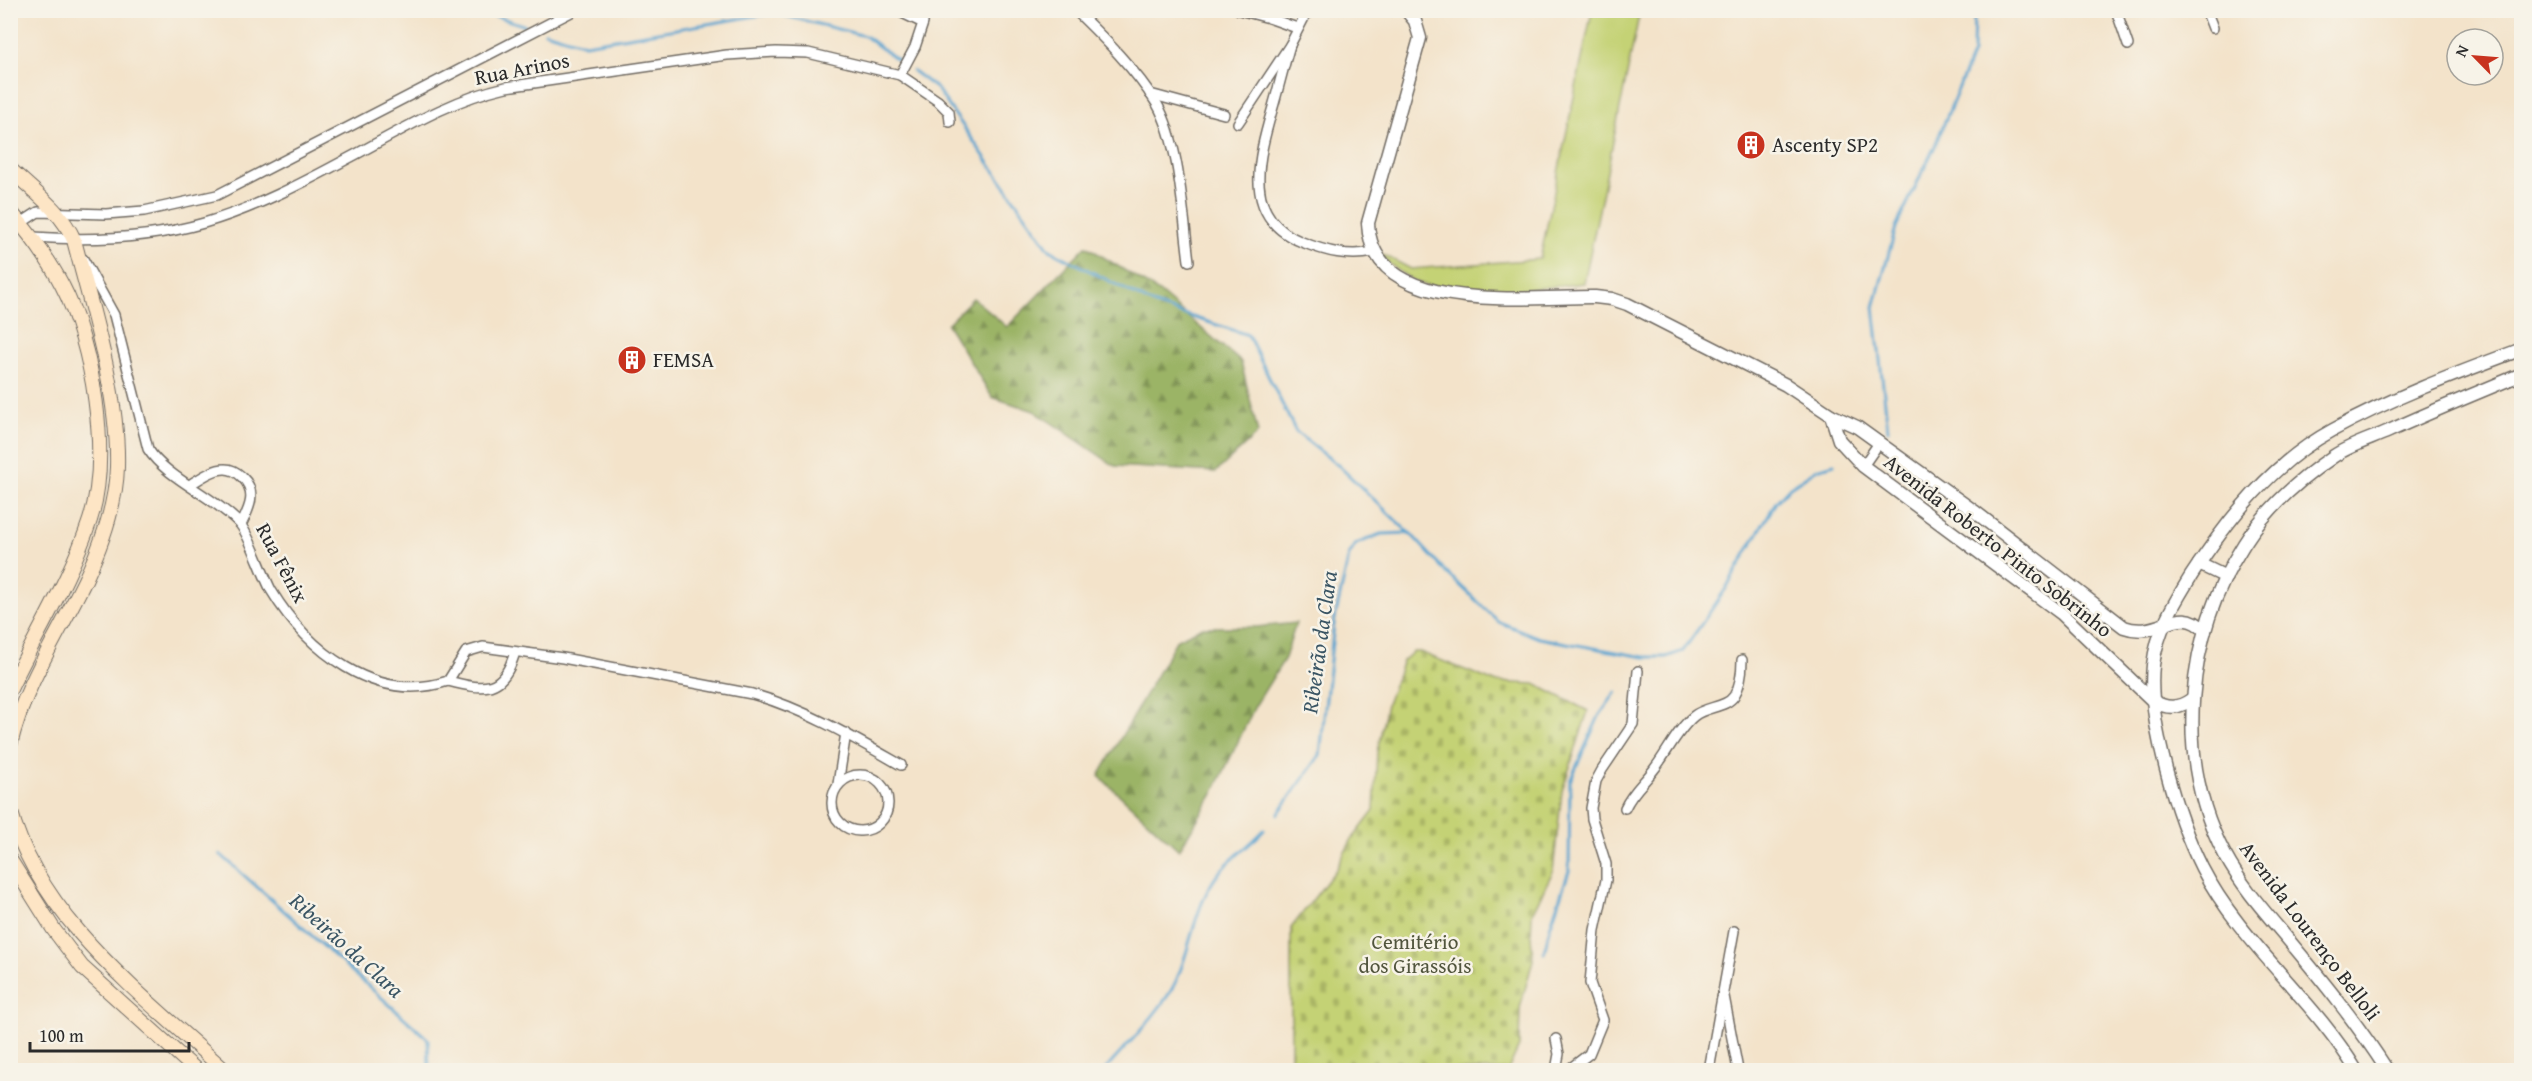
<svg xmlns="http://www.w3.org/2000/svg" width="2532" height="1081" font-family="'Gentium Book Plus',serif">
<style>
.grass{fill:#c4d274;stroke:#787e50;stroke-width:1.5}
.forest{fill:url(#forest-firs);stroke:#637048;stroke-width:1.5}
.cemetery{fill:url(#cemetery-stones);stroke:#787e50;stroke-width:1.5}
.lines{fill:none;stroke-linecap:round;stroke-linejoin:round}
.stream{stroke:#57a2cf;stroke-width:3}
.minor-casing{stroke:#716b63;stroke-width:12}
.tertiary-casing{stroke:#716b63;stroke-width:15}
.secondary-casing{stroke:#716b63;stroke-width:16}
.minor{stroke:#fff;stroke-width:9}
.tertiary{stroke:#fff;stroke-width:12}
.secondary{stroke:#fde5c5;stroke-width:14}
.labels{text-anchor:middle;stroke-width:5;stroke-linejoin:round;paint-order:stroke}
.street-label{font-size:21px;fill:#2b2b2b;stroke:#f7f3e8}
.poi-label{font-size:21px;fill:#2b2b2b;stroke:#f7f3e8;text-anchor:start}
.park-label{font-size:21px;fill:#51553d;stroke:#f7f3e8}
.water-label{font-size:22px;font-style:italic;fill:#3a5564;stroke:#f7f3e8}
</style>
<defs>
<pattern id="forest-firs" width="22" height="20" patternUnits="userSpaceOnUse" patternTransform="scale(1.5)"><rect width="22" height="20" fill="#9bb466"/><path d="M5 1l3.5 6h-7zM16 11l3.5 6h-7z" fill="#7f9354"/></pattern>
<pattern id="cemetery-stones" width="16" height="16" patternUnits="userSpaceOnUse" patternTransform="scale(1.5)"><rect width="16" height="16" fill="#c4d274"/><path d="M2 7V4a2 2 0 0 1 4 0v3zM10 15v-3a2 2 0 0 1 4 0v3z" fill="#a9b465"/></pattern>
</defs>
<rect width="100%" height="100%" fill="#f7f3e8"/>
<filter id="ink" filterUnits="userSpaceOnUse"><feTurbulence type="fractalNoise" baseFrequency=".0167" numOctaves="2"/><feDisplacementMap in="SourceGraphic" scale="12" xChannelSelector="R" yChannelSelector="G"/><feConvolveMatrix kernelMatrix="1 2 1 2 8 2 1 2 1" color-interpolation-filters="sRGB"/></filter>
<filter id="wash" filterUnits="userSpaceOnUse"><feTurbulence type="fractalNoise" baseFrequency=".008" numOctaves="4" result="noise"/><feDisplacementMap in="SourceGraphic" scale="24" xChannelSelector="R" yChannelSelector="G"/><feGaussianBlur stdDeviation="1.35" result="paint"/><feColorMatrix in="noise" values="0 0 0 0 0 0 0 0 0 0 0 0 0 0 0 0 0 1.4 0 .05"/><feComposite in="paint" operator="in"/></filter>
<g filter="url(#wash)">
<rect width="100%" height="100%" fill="#f3e3ca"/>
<path class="grass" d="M 1592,11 L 1640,11 L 1584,283 C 1536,289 1465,299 1419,283 C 1407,279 1395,267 1384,260 L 1382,254 L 1411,269 L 1540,259 Z"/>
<g class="forest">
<polygon points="1086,246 1159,292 1241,362 1258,433 1216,472 1115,466 1034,411 992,397 947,324 973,298 1007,327"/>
<polygon points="1296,623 1285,658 1255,706 1213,794 1179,850 1099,776 1177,639 1203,627 1256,627"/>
</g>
<polygon class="cemetery" points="1413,652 1420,652 1495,682 1535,684 1588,711 1562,791 1553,871 1532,914 1531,936 1533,960 1520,1008 1519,1046 1508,1070 1291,1070 1291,928 1335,871 1351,841 1374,811 1377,752 1387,704 1403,661"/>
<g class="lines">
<g class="stream">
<polyline points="477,10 532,28"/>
<polyline points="545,32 585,44 774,13 865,36 899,61"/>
<polyline points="913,71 937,89 1050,250 1155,305 1248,335 1296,432 1339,466 1409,533"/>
<polyline points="1888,430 1874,307 1896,227 1934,148 1973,53 1974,10"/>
<polyline points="1278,814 1320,755 1334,623 1349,555 1356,544 1381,534 1410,533 1447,573 1499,622 1539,638 1644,657 1666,657 1683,651 1725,590 1776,502 1790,487 1817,469 1834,464"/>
<polyline points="220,854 428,1039 429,1070"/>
<polyline points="1544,953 1550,927 1569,871 1570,781 1599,716 1616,692"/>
<path d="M 1105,1070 C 1125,1047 1164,1008 1176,981 C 1192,946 1194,906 1218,874 C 1228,860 1251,845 1264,830"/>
</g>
</g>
</g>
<g filter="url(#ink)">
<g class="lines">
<g class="minor-casing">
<g id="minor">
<polyline points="896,10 923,23 915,47 900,75"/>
<path d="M 1075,10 C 1104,38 1136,70 1157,104 C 1180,144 1183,216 1189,261"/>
<polyline points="1239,10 1269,18"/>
<polyline points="1263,10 1269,18 1297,28"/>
<polyline points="2116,10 2128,45"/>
<polyline points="2206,10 2213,28"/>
<path d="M 1290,45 C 1284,65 1279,86 1273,107 C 1259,156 1240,217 1302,242 C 1327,252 1348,257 1374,252"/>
<polyline points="1150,94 1224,114"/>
<polyline points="1238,123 1290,45 1308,10"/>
<polyline points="21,223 38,212 106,214 144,211 217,195 575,10"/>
<path d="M 33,237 C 90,241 149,239 204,223 C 255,208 303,183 349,158 C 400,131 449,100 506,87 L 727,55 L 776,52 L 808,53 L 900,75 L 938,101 L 949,112 L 950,122"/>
<path d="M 83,259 L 114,315 L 148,449 C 166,478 215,497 240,524 C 250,536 262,573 271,590 C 307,650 375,705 448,681"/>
<polyline points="1863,466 1879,443"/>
<path d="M 191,484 C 201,478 213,469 225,469 C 232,469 238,473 242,477 C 258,492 249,509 241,525"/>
<path d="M 448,681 L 466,652 L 483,647 L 563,658 L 752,694 C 805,709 854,738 901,765"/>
<path d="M 448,681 C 484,690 503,694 515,652"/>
<circle cx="860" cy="803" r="28"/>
<polyline points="838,784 846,733"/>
<path d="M 1625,808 C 1632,792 1645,782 1655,768 C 1668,751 1678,729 1694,716 C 1706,706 1726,708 1734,696 C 1741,685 1742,672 1742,660"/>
<polyline points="1724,996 1738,1070"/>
<polyline points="1556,1039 1559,1054 1556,1070"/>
<polyline points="1568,1070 1589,1054 1603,1020 1590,983 1595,930 1606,880 1606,864 1592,819 1591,808 1596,781 1602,770 1633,724 1638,671"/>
<polyline points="1709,1070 1734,931"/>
</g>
</g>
<g class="tertiary-casing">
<g id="tertiary">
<path d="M 1406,10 L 1415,21 L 1420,38 L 1368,223 C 1371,318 1531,296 1595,297 L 1612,299 L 1627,304 L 1786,385 L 1831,415 L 1857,427 L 1974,511 L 2124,627 C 2159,640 2179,602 2205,631"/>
<path d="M 1831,415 L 1839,440 L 1863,466 L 2062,614 L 2153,701 C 2167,709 2178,709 2192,699"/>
<polyline points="2199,564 2226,577"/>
<path d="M 2356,1070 C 2313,998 2240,942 2202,868 C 2177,818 2147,721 2153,665 C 2157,631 2173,605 2191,576 C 2228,519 2272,463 2333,430 C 2393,397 2458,373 2522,349"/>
<path d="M 2387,1070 C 2357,1023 2322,980 2286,937 C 2264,911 2241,885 2225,855 C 2173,758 2186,635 2244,544 C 2266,509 2300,479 2334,456 C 2350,445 2371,439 2389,431 C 2432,411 2477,393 2522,374"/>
</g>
</g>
<g class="secondary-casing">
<g id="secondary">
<path d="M 10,169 C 33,191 61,210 74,240 C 92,310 119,394 117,467 C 116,505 101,546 85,580 C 59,634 24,685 10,745"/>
<path d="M 10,211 C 30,234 48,258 62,285 C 93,344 111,456 90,520 C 70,580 37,632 10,689"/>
<path d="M 10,809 C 39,919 144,996 224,1070"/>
<polyline points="10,860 54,930 82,967 196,1070"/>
</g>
</g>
<use href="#minor" class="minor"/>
<use href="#tertiary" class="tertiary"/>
<use href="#secondary" class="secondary"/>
</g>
</g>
<defs>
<g id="building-disc" transform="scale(1.5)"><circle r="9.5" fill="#c8321e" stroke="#f7f3e8"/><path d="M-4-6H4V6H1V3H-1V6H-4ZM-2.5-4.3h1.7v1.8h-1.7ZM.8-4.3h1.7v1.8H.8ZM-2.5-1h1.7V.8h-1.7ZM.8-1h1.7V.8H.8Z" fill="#fff"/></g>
</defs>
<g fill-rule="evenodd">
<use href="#building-disc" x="1751" y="145"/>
<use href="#building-disc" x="632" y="360"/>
</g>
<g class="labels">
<g class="street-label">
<text transform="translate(522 69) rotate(-11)" y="7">Rua Arinos</text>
<text transform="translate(1998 546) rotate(38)" y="7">Avenida Roberto Pinto Sobrinho</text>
<text transform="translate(282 563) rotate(62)" y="7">Rua Fênix</text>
<text transform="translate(2310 931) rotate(53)" y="7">Avenida Lourenço Belloli</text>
</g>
<g class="poi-label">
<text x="1772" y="152">Ascenty SP2</text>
<text x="653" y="367">FEMSA</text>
</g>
<g class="park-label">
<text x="1415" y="949">Cemitério<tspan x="1415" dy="24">dos Girassóis</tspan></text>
</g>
<g class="water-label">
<text transform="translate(1319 642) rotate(-82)" y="8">Ribeirão da Clara</text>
<text transform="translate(347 945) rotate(42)" y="8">Ribeirão da Clara</text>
</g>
</g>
<rect width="2532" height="1081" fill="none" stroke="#f7f3e8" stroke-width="36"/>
<g transform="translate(2475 57) rotate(295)"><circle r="28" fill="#f7f3e8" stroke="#a5a39c" stroke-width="1.5"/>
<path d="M0-4.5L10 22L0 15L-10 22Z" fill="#c8321e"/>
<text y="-9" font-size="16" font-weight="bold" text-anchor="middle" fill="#2b2b2b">N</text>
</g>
<path d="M30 1042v9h159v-9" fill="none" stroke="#2b2b2b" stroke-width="3"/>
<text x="39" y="1042" font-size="18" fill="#2b2b2b" stroke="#f7f3e8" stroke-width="4.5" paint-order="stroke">100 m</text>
</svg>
